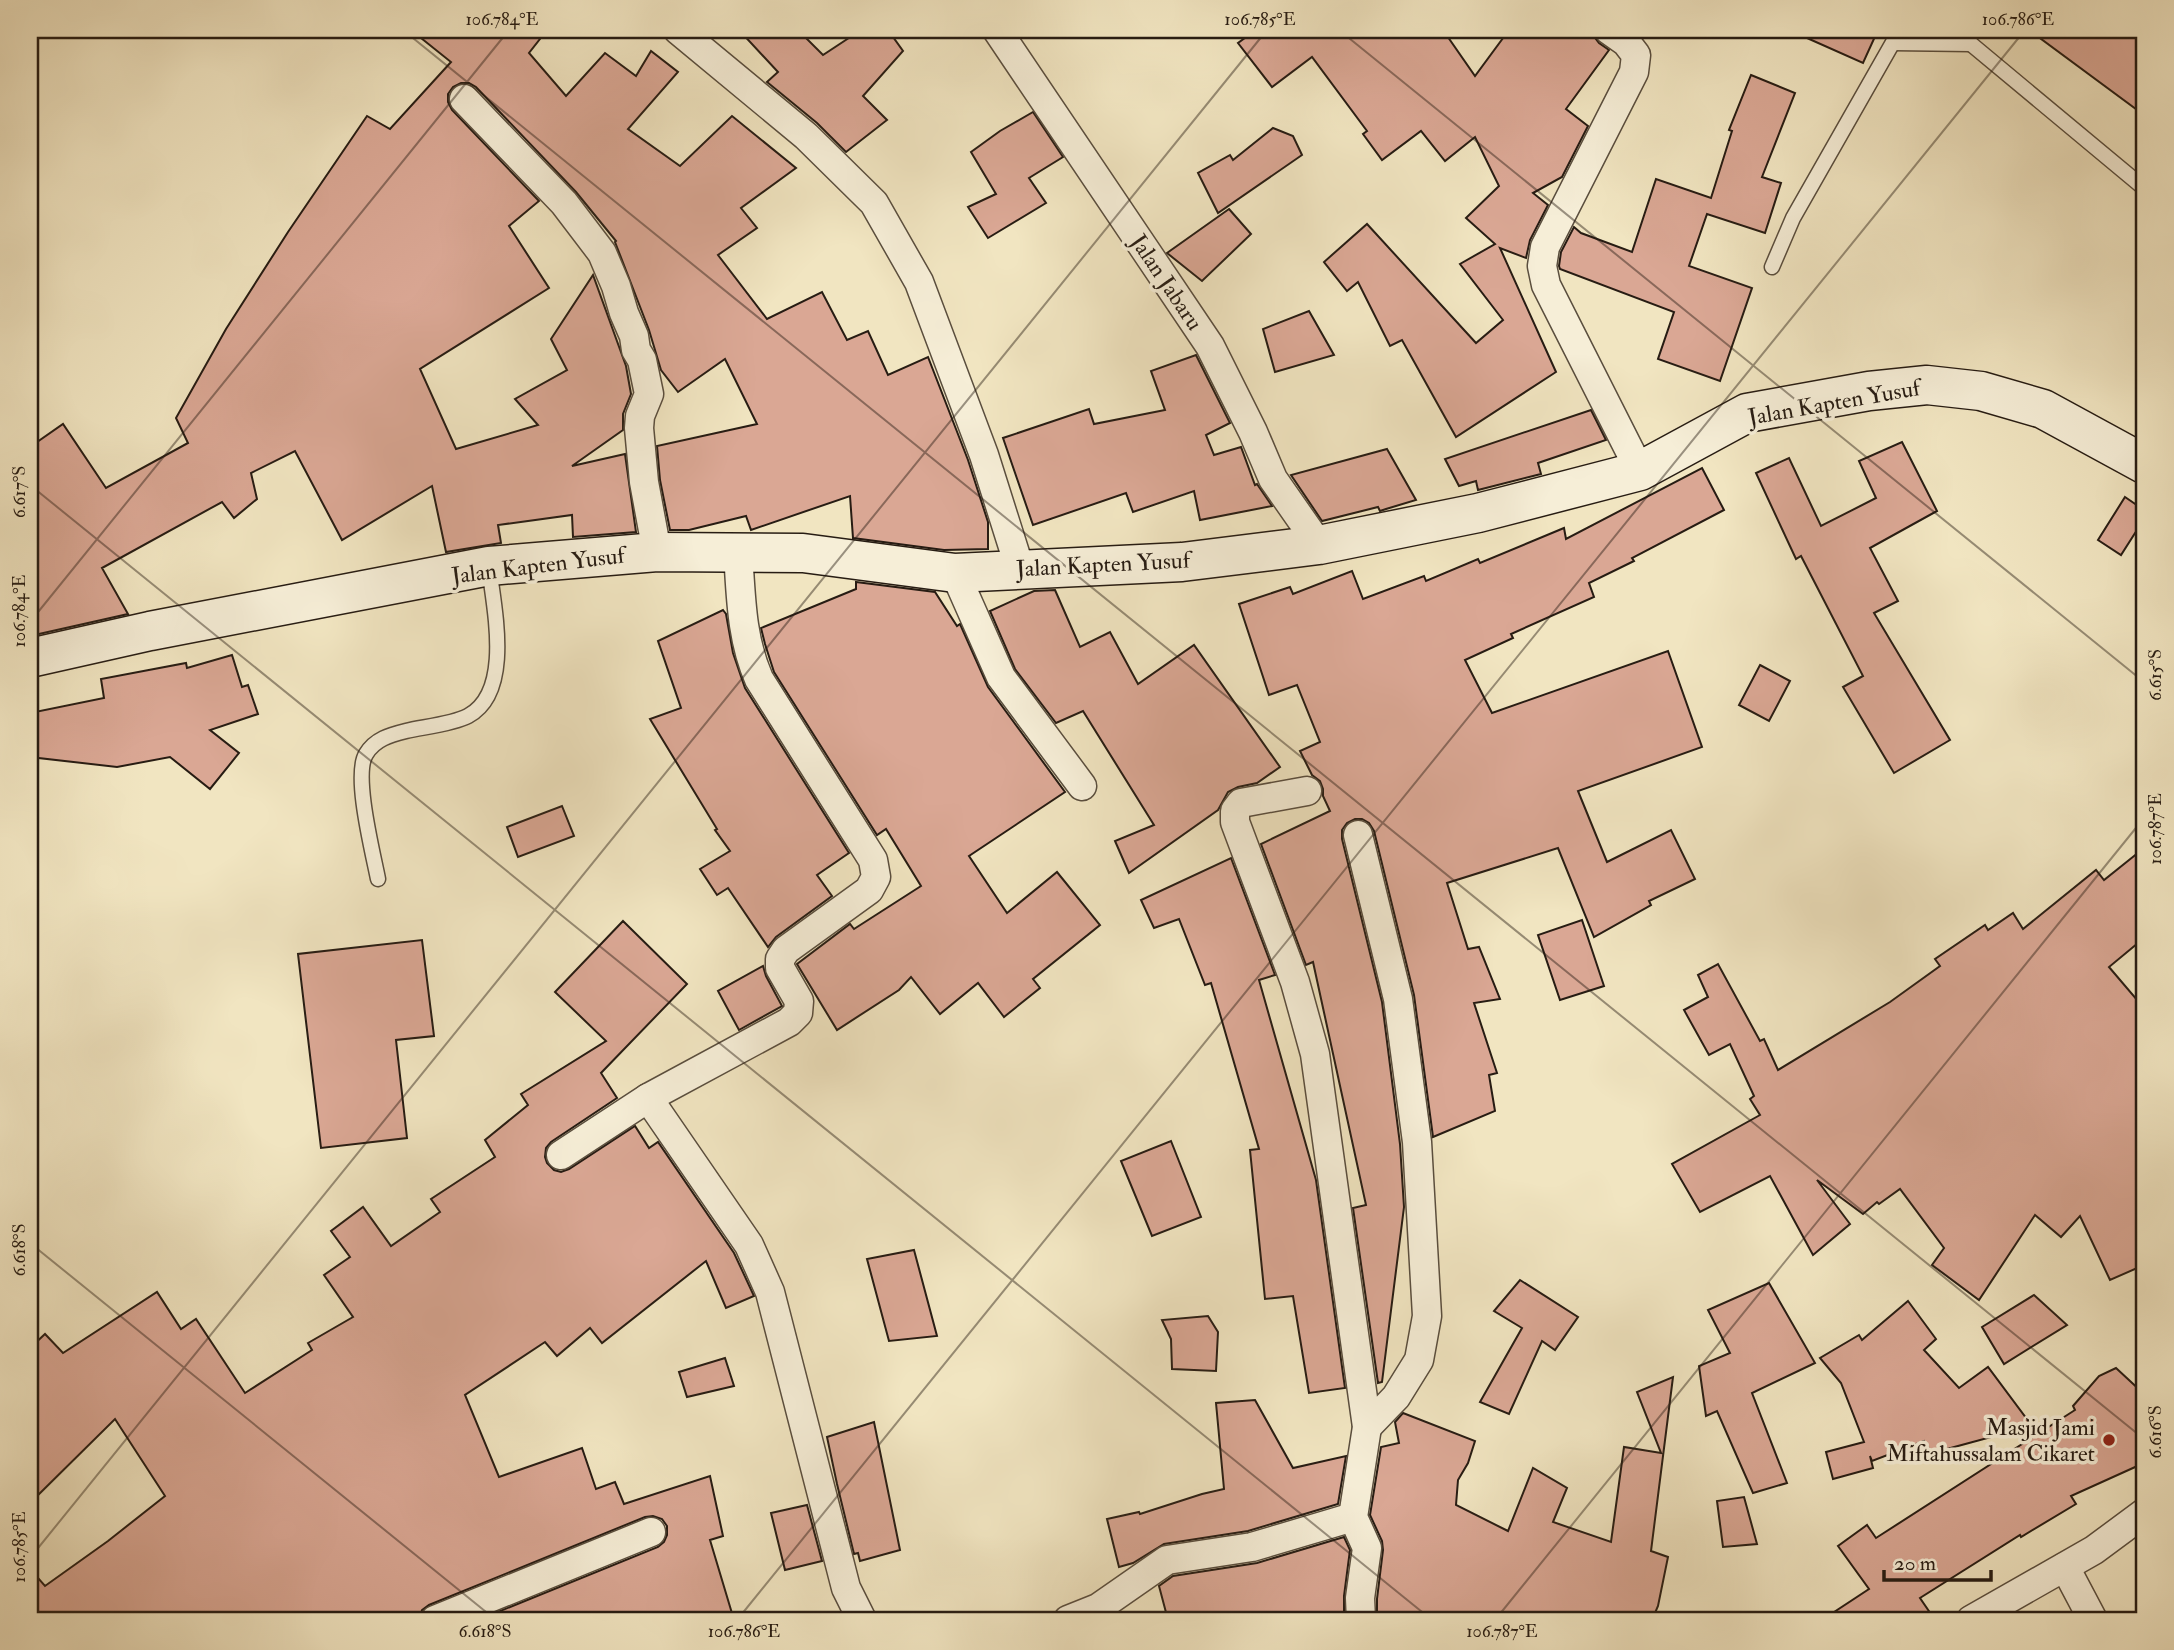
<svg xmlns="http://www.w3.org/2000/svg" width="2174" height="1650" font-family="'IM FELL Double Pica',serif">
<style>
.building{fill:#daa794;stroke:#271c13;stroke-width:2}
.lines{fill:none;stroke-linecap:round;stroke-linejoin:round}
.service-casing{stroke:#5a4e3e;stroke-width:17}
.minor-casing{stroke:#5a4e3e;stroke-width:31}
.secondary-casing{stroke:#271c13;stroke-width:41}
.service{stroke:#f6eed7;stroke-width:14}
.minor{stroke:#f6eed7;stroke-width:28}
.secondary{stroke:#f6eed7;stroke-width:38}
.ticks{fill:none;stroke:#271c13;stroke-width:2;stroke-opacity:0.45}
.poi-dot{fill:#8f2418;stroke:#f6eed7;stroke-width:2.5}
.labels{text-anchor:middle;stroke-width:7;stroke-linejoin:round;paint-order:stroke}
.street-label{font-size:23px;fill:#271c13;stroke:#f6eed7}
.poi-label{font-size:23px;fill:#271c13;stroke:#f6eed7;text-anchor:end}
.neatline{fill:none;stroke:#271c13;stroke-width:2.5}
.ticks-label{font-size:18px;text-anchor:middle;fill:#271c13}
</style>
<rect width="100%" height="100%" fill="#f1e5c1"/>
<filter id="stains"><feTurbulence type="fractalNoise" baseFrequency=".00286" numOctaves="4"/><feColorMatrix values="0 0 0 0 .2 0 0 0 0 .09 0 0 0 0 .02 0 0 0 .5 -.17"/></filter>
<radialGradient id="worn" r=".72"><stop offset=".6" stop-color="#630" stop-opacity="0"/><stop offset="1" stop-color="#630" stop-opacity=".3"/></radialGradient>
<g class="building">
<polygon points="411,30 547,30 529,53 566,96 605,53 636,76 651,51 678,72 628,129 680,166 732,116 796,168 741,208 757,228 718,255 767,319 822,292 847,340 868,331 888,375 928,357 968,460 988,522 988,549 944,550 853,538 850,496 751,530 746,516 689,530 670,530 660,480 657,446 757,424 725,359 678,392 661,370 649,330 615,242 616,241 576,192 476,87 469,83 461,83 453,87 448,94 448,102 452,110 539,201 509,226 549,288 420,369 456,449 538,425 515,399 567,370 551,339 593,275 626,366 631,394 623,414 623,430 572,466 625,454 636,532 573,537 572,515 498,525 501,543 446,552 432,486 342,540 295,451 251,473 257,499 234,518 222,502 102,568 128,614 30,636 30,447 63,424 106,488 188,443 176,418 226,329 288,232 367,116 390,129 451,62"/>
<polygon points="739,30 798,30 823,55 861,30 888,30 903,51 863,96 887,120 846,152 817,123 767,82 778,72"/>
<polygon points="1256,30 1443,30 1475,76 1509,30 1589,30 1599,43 1609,50 1566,109 1588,126 1562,177 1533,193 1548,205 1530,240 1526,258 1500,248 1556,372 1456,437 1402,340 1390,346 1358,282 1347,291 1324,262 1367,224 1476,343 1503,320 1460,264 1495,244 1466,218 1499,186 1475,137 1445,161 1421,131 1382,160 1363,134 1367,131 1312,57 1272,87 1238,43"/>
<polygon points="1789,30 1878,30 1863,63"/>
<polygon points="2029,30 2144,30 2144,115"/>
<polygon points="1751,75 1795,93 1762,177 1781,183 1765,233 1707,214 1689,266 1752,288 1720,381 1658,359 1674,312 1560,269 1559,266 1561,252 1574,227 1581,233 1632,252 1656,179 1711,198 1732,131 1729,130"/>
<polygon points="1033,112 1063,157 1029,178 1046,203 988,238 968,207 996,194 971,152 1000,131"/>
<polygon points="1273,128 1293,136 1302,155 1218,213 1198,173 1230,155 1233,160"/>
<polygon points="1229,209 1251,234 1202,281 1167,253"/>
<polygon points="1309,311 1334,355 1275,372 1263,329"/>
<polygon points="1196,355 1230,423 1206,435 1214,455 1241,447 1255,485 1257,484 1272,506 1200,520 1194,491 1133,512 1126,493 1033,525 1003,438 1089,409 1094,424 1165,410 1151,371"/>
<polygon points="1591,410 1606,440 1538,463 1541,474 1478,490 1476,481 1459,486 1445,459"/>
<polygon points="1902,442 1937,511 1870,548 1898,601 1874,613 1950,740 1894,773 1843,687 1863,676 1801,556 1796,559 1756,473 1789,458 1821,526 1876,498 1859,461"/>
<polygon points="1387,449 1416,500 1386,509 1380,511 1378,507 1322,521 1291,475"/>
<polygon points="1702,468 1724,510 1632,558 1634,561 1589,583 1594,597 1511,634 1513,638 1465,660 1492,713 1668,651 1702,747 1578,791 1607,862 1671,830 1695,879 1649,901 1651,905 1594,937 1558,848 1447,883 1468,949 1479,947 1500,999 1474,1003 1497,1073 1489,1075 1495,1111 1433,1137 1414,995 1374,831 1369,823 1362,819 1355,819 1347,823 1342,830 1342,839 1382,1002 1400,1144 1404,1207 1382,1382 1378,1383 1353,1208 1366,1205 1313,962 1306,965 1261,844 1330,811 1323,796 1323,789 1320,781 1312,775 1300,751 1320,742 1297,685 1269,695 1239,604 1290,587 1293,594 1352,571 1363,599 1424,576 1426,581 1478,559 1480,563 1564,528 1566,539"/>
<polygon points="2125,497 2144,510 2144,519 2121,555 2098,540"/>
<polygon points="856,582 935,592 957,626 960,624 988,687 1065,792 969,856 1007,913 1057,872 1100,925 1033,979 1040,988 1004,1017 978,983 940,1014 911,977 899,990 837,1030 797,964 850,924 854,929 921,886 886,829 877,835 774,672 765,644 761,628 856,589"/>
<polygon points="1055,590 1080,647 1110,632 1138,684 1194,645 1280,767 1257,783 1238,787 1228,792 1218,810 1129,873 1115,841 1154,825 1083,711 1056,723 1015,669 990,611 1034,591"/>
<polygon points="723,610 726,614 733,653 745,688 849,853 817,875 832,896 776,937 768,947 728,888 717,895 700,869 730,851 715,830 717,829 650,719 681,708 658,641"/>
<polygon points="232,655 242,687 248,685 258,714 210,730 239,753 210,789 170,757 117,767 30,757 30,713 104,698 101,679 186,663 187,668"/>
<polygon points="1760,665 1790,681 1769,721 1739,705"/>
<polygon points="562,806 574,836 518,857 507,827"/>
<polygon points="2144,848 2144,938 2109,967 2144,1008 2144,1265 2110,1280 2080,1216 2061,1237 2035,1215 1979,1300 1932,1265 1944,1248 1900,1189 1879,1204 1877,1202 1863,1214 1817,1180 1850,1224 1813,1255 1770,1176 1700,1212 1672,1164 1760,1115 1750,1099 1754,1096 1730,1044 1709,1055 1684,1010 1708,997 1698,975 1718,964 1760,1041 1764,1039 1778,1070 1890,1002 1940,966 1935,959 1985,925 1988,930 2013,913 2023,929 2096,870 2104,880"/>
<polygon points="1231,858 1275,975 1259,980 1316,1180 1345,1388 1309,1393 1293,1296 1265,1299 1250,1150 1259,1149 1211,983 1205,985 1179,919 1154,928 1141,900"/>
<polygon points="1582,920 1604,986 1560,1000 1538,935"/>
<polygon points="623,921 687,984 601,1073 617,1098 551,1142 546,1148 545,1157 547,1163 554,1170 561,1172 569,1169 635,1126 649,1148 658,1142 734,1253 754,1296 726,1308 706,1261 602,1343 590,1328 557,1356 545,1342 465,1395 499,1477 582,1448 596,1489 615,1482 624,1504 710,1476 723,1536 710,1540 734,1620 478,1620 658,1547 664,1542 667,1535 667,1526 662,1519 653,1516 645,1517 429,1605 422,1610 419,1620 30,1620 30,1569 45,1586 108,1541 165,1496 115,1419 30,1503 30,1348 45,1334 63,1353 157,1292 181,1329 196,1319 245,1393 312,1350 308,1343 353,1317 324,1275 350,1257 331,1231 363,1207 391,1246 440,1212 431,1199 495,1157 485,1140 528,1105 521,1094 606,1041 555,992"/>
<polygon points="422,940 434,1036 396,1040 407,1138 321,1148 298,954"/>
<polygon points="763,966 766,976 782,1006 739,1030 718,991"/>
<polygon points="1171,1141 1201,1217 1152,1236 1121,1161"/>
<polygon points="914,1250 937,1336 889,1341 867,1259"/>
<polygon points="1520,1280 1578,1317 1555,1350 1542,1341 1509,1414 1480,1402 1522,1328 1494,1311"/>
<polygon points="1769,1283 1815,1363 1752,1393 1787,1483 1753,1493 1717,1411 1706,1416 1699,1366 1730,1353 1708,1310"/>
<polygon points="2034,1295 2067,1325 2004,1364 1982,1327"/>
<polygon points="1908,1301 1936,1339 1924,1350 1959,1388 1988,1367 2032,1426 1932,1453 1924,1441 1872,1461 1870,1456 1873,1468 1833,1479 1826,1452 1864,1442 1841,1383 1820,1358 1859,1335 1862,1340"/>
<polygon points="1208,1316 1218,1332 1216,1371 1172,1369 1171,1339 1162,1320"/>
<polygon points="725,1358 734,1386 687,1397 679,1372"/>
<polygon points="2116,1368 2144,1394 2144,1463 2071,1496 2076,1504 2021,1537 2020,1535 1920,1598 1935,1620 1822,1620 1869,1589 1838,1546 1867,1525 1876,1538 2075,1410 2073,1406 2099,1376"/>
<polygon points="1673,1377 1651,1551 1668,1557 1658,1606 1652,1620 1377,1620 1377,1599 1383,1550 1382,1541 1370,1515 1381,1447 1399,1443 1395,1422 1403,1413 1475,1441 1468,1463 1458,1480 1456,1505 1508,1531 1533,1468 1567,1488 1553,1522 1611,1542 1624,1447 1661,1453 1637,1392"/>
<polygon points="1255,1400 1293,1468 1346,1456 1338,1504 1248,1531 1164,1544 1133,1563 1119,1567 1107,1519 1139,1512 1140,1514 1202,1494 1224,1489 1216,1403"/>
<polygon points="874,1422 900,1550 860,1561 858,1553 854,1554 837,1484 827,1437"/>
<polygon points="1744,1497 1757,1544 1723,1547 1717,1501"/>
<polygon points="807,1505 822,1561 785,1570 771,1513"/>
<polygon points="1344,1537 1350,1550 1344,1596 1344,1620 1168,1620 1159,1586 1173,1576 1257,1563"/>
</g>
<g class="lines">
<g class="service-casing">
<g id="service">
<polyline points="1962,30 1971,44 2144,188"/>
<polyline points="1893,43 1971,44"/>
<polyline points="1772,267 1793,218 1900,30"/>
<path d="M 378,879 C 373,853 353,775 366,754 C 375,739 390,735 406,731 C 423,727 453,724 468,716 C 513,692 494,609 489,567"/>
</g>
</g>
<g class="minor-casing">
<g id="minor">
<polyline points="678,30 806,136 874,203 919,282 984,455 1020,569"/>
<polyline points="997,30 1210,346 1253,432 1273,479 1319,545"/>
<polyline points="1609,30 1626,42 1636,55 1634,72 1545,247 1542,266 1546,285 1640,471"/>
<polyline points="464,99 564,203 602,253 616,286 624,313 634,336 636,350 642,360 649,394 640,416 639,428 644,482 657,552"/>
<polyline points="955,573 1001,677 1082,786"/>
<polyline points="1307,791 1241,803 1235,811 1235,822 1295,982 1315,1054 1367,1427 1353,1517 1367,1548 1360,1598 1361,1620"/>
<polyline points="1358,835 1398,999 1417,1142 1427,1316 1419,1360 1396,1397 1367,1427"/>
<polyline points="648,1098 749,1245 770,1292 846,1588 862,1620"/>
<path d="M 561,1155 L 648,1098 L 789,1022 L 798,1013 L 799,1001 L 780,968 L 780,959 L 786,950 L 869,890 L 876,877 L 873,860 L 759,679 C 741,638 741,596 738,552"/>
<polyline points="2065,1567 2093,1620"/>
<polyline points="435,1620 651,1532"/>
<polyline points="1068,1620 1098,1608 1167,1560 1252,1547 1353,1517"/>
<polyline points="1971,1620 2094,1550 2144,1513"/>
</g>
</g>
<g class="secondary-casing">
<polyline id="secondary" points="30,658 150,631 489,566 657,552 803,553 955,573 1182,562 1319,545 1478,513 1640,471 1747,413 1869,391 1927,385 1981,391 2043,409 2144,464"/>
</g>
<use href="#service" class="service"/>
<use href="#minor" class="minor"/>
<use href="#secondary" class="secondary"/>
</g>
<path class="ticks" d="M 403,30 L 2144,1439M 1339,30 L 2144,682M 30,485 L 1432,1620M 30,622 L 509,30M 30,1243 L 496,1620M 30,1558 L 1267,30M 737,1620 L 2025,30M 1495,1620 L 2144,818"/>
<circle class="poi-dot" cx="2109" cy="1440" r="7"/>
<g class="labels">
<g class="street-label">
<text transform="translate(1167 282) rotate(56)" y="8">Jalan Jabaru</text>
<text transform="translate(1834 402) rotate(-10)" y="8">Jalan Kapten Yusuf</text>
<text transform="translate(1103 564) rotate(-3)" y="8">Jalan Kapten Yusuf</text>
<text transform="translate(538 565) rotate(-7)" y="8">Jalan Kapten Yusuf</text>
</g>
<g class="poi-label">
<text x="2095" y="1435">Masjid Jami<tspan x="2095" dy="26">Miftahussalam Cikaret</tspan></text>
</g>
</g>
<rect width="2174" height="1650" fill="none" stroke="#f1e5c1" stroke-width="77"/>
<path d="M1884 1570v10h107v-10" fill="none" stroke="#271c13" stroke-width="3.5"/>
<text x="1894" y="1570" font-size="21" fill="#271c13" stroke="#f6eed7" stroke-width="5" paint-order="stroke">20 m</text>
<rect x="38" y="38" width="2098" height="1574" class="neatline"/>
<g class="ticks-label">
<text x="502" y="25">106.784°E</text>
<text x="1260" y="25">106.785°E</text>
<text x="2018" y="25">106.786°E</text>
<text transform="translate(19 492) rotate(-90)" y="6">6.617°S</text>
<text transform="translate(19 611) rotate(-90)" y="6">106.784°E</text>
<text transform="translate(2155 675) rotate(-90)" y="6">6.615°S</text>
<text transform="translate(2155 829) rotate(-90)" y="6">106.787°E</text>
<text transform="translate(19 1250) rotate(-90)" y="6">6.618°S</text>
<text transform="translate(2155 1432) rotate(-90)" y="6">6.616°S</text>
<text transform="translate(19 1547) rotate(-90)" y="6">106.785°E</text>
<text x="485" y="1637">6.618°S</text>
<text x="744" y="1637">106.786°E</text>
<text x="1502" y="1637">106.787°E</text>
</g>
<rect width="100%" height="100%" filter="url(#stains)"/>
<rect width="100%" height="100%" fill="url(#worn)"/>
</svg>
